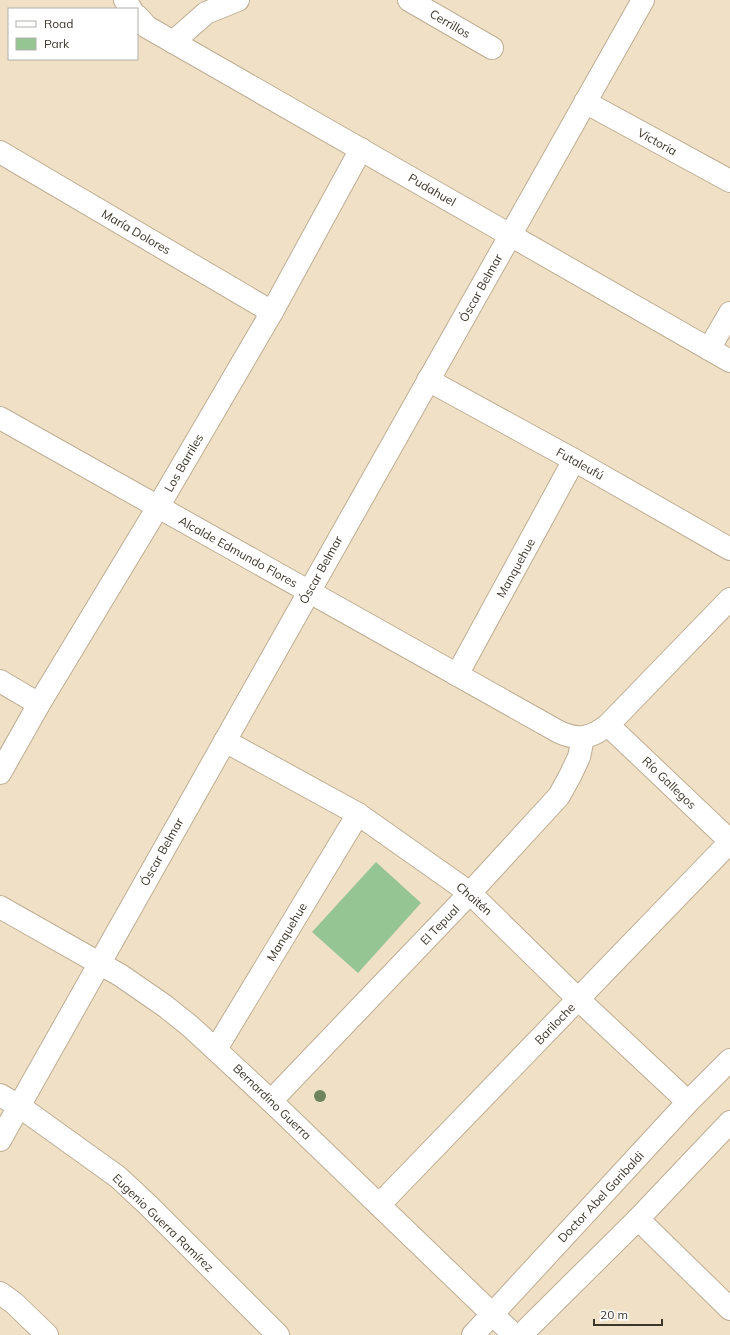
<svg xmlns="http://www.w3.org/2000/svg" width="730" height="1335" font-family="Mulish,sans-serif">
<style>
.park{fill:#95c593}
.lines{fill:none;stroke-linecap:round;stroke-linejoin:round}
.minor-casing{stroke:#bdad93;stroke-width:24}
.minor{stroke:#fff;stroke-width:22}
.tree{fill:#6d845c}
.labels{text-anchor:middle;stroke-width:4;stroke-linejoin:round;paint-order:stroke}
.street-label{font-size:12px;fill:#3c362b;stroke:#fff}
</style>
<rect width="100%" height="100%" fill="#f0e0c5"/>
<polygon class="park" points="376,862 421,903 358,973 312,932"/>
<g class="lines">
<g class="minor-casing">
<g id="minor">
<polyline points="125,0 131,9"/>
<polyline points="409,0 492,48"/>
<polyline points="137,16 147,27 730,361"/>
<polyline points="173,42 206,13 238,0"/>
<polyline points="585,102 730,181"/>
<polyline points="0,152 272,312"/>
<polyline points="709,349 730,313"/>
<polyline points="428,380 574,460 730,549"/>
<path d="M 0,418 L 559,732 C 579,741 591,738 608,725 L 730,599"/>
<polyline points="457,675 574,460"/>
<polyline points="0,681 39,704"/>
<polyline points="608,725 730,841"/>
<polyline points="225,741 358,814 470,893 578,999 688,1102"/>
<polyline points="0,773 39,704 158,507 272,312 361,149"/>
<polyline points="0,907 120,975 165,1006 190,1026 271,1101 514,1335"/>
<polyline points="216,1049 358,814"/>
<polyline points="0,1095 19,1106 118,1177 149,1206 278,1335"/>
<polyline points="271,1101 470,893 559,796 570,776 579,757 583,738"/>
<polyline points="0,1140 643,0"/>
<polyline points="379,1205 730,842"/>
<polyline points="638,1219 730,1309"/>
<polyline points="0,1293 14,1303 47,1335"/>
<polyline points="473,1335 688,1102 730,1060"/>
<polyline points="521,1335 638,1219 730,1122"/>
</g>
</g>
<use href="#minor" class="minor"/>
</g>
<circle class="tree" cx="320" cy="1096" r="6"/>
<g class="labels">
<g class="street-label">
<text transform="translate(450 24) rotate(30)" y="4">Cerrillos</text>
<text transform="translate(657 142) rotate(29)" y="4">Victoria</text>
<text transform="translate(432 190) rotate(30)" y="4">Pudahuel</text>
<text transform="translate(136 232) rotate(30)" y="4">María Dolores</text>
<text transform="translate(481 288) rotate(-61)" y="4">Óscar Belmar</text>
<text transform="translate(184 463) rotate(-60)" y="4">Los Barriles</text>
<text transform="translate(580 464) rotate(29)" y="4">Futaleufú</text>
<text transform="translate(238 552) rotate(29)" y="4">Alcalde Edmundo Flores</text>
<text transform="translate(516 568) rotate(-61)" y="4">Manquehue</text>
<text transform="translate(321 570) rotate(-61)" y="4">Óscar Belmar</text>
<text transform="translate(669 783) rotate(44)" y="4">Río Gallegos</text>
<text transform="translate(162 852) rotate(-61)" y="4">Óscar Belmar</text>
<text transform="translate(474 899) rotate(41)" y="4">Chaitén</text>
<text transform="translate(440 925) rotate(-46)" y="4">El Tepual</text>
<text transform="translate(287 932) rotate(-59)" y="4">Manquehue</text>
<text transform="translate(555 1024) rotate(-46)" y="4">Bariloche</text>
<text transform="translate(272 1102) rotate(44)" y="4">Bernardino Guerra</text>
<text transform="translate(601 1197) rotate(-47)" y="4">Doctor Abel Garibaldi</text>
<text transform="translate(163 1223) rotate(44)" y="4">Eugenio Guerra Ramírez</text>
</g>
</g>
<rect x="8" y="8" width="130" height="52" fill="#ffffff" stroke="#b1afaa"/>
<rect x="16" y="21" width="20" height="6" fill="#ffffff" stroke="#b1afaa"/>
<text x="44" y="28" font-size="12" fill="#3c362b">Road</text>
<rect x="16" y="38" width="20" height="12" fill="#95c593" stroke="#b1afaa"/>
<text x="44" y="48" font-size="12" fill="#3c362b">Park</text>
<path d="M594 1319v6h68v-6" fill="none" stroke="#3c362b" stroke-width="2"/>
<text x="600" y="1319" font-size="12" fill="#3c362b" stroke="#ffffff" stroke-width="3" paint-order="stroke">20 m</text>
</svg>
